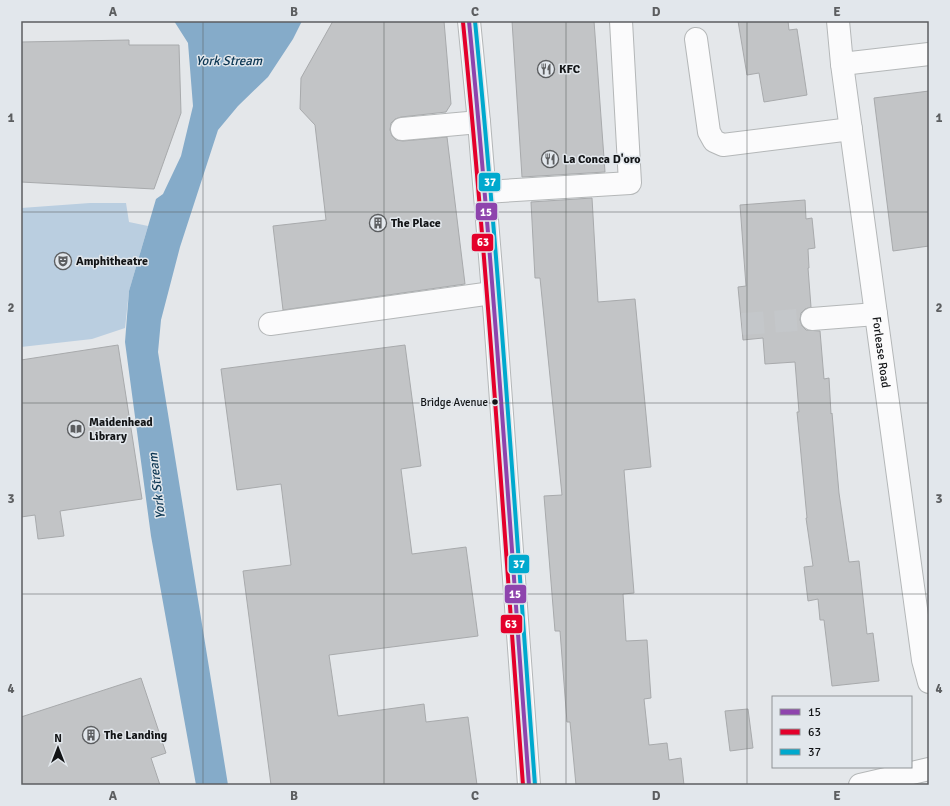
<svg xmlns="http://www.w3.org/2000/svg" width="950" height="806" font-family="Signika,sans-serif">
<style>
.green{fill:#bacee0}
.water{fill:#85abc9}
.building{fill:#c2c4c6;stroke:#a8aaac}
.lines{fill:none;stroke-linecap:round;stroke-linejoin:round}
.minor-tunnel{stroke:#c4c7ca;stroke-width:22;stroke-dasharray:22 11;stroke-linecap:butt}
.minor-casing{stroke:#b4b7b8;stroke-width:24}
.minor{stroke:#fbfbfc;stroke-width:22}
.bus-1-casing{stroke:#e2e7ec;stroke-width:7}
.bus-2-casing{stroke:#e2e7ec;stroke-width:7}
.bus-3-casing{stroke:#e2e7ec;stroke-width:7}
.bus-1{stroke:#8e44ad;stroke-width:4}
.bus-2{stroke:#e4002b;stroke-width:4}
.bus-3{stroke:#00a9ce;stroke-width:4}
.grid{fill:none;stroke:#5c5e60;stroke-width:1;stroke-opacity:0.55}
.bus-dot{fill:#121416;stroke:#e2e7ec;stroke-width:1.5}
.labels{text-anchor:middle;stroke-width:3;stroke-linejoin:round;paint-order:stroke}
.bus-label{font-size:11px;fill:#121416;stroke:#e2e7ec;text-anchor:end}
.poi-label{font-size:12px;font-weight:bold;fill:#121416;stroke:#e2e7ec;text-anchor:start}
.street-label{font-size:12px;fill:#121416;stroke:#e2e7ec}
.water-label{font-size:13px;font-style:italic;fill:#0a3552;stroke:#e2e7ec}
.line-badge{stroke:#e2e7ec;stroke-width:1.5}
.badge-label{font-size:11px;text-anchor:middle;font-weight:bold;fill:#fff}
.neatline{fill:none;stroke:#5c5e60;stroke-width:1.5}
.grid-label{font-size:13px;text-anchor:middle;font-weight:bold;fill:#5c5e60}
</style>
<rect width="100%" height="100%" fill="#e4e7ea"/>
<polygon class="green" points="90,203 126,203 129,222 148,226 129,291 125,328 92,339 21,347 21,208"/>
<polygon class="water" points="174,21 302,21 293,39 268,77 238,106 218,130 180,247 161,320 158,352 228,785 196,785 151,536 125,342 129,291 156,199 163,194 181,156 193,106 188,43"/>
<g class="building">
<polygon points="333,21 444,21 451,104 446,112 401,117 395,119 391,123 390,130 392,136 396,140 403,141 447,137 465,284 283,310 273,226 326,220 315,125 300,109 301,78"/>
<polygon points="512,21 594,21 605,172 522,177"/>
<polygon points="738,21 788,21 789,30 797,29 807,95 764,102 759,73 747,75"/>
<polygon points="129,40 129,45 179,45 181,113 154,189 21,182 21,42"/>
<polygon points="929,91 929,246 893,251 874,98"/>
<polygon points="592,198 598,302 635,299 651,467 624,470 634,593 623,594 626,641 647,640 651,698 644,699 649,745 667,743 669,760 681,758 684,785 576,785 570,722 567,722 560,631 555,631 544,496 562,495 540,278 535,278 531,202"/>
<polygon points="805,200 806,219 812,218 815,248 808,249 809,268 808,268 811,307 805,309 801,313 800,320 802,326 806,330 820,331 824,379 829,378 831,414 832,413 839,493 849,562 859,561 867,634 873,633 879,681 832,686 824,620 820,620 818,599 808,601 804,567 813,566 806,518 807,518 797,412 799,412 795,362 765,364 763,338 743,340 738,287 746,286 740,205"/>
<polygon points="118,345 142,499 60,511 64,536 38,539 35,515 21,517 21,360"/>
<polygon points="405,345 421,466 401,469 412,554 466,547 478,636 329,655 338,716 424,704 426,722 468,717 477,785 271,785 243,571 291,565 281,484 237,490 221,369"/>
<polygon points="141,678 166,753 151,758 160,785 21,785 21,717"/>
<polygon points="748,709 753,748 730,751 725,711"/>
</g>
<g class="lines">
<polyline class="minor-tunnel" points="742,324 812,319"/>
<g class="minor-casing">
<g id="minor">
<polyline points="469,21 479,122 495,318 529,785"/>
<path id="s1" d="M 838,21 L 842,64 L 923,660 L 929,682"/>
<polyline points="696,39 709,132 714,141 723,145 851,129"/>
<polyline points="842,64 929,54"/>
<polyline points="402,129 479,122"/>
<polyline points="485,192 630,183 621,21"/>
<polyline points="812,319 876,314"/>
<polyline points="270,324 492,293"/>
<polyline points="860,785 929,769"/>
</g>
</g>
<use href="#minor" class="minor"/>
<g class="bus-1-casing">
<path id="bus-1" d="M 469,21 C 494,275 510,530 529,785"/>
</g>
<g class="bus-2-casing">
<path id="bus-2" d="M 463,22 C 488,276 504,530 523,785"/>
</g>
<g class="bus-3-casing">
<path id="bus-3" d="M 475,21 C 500,275 516,530 535,785"/>
</g>
<use href="#bus-1" class="bus-1"/>
<use href="#bus-2" class="bus-2"/>
<use href="#bus-3" class="bus-3"/>
</g>
<path class="grid" d="M 203,21 L 203,785M 384,21 L 384,785M 566,21 L 566,785M 747,21 L 747,785M 21,212 L 929,212M 21,403 L 929,403M 21,594 L 929,594"/>
<defs>
<g id="restaurant-ring" transform="scale(0.9)"><circle r="9.5" fill="#e2e7ec" stroke="#5c5e60" stroke-width="1.5"/><path d="M-5-6h1v4h1v-4h1v4h1v-4h1v5L-1.5 .5V6h-2V.5L-5-1ZM5-6V6H3V1.5H1.5Q1.5-4 5-6Z" fill="#5c5e60"/></g>
<g id="building-ring" transform="scale(0.9)"><circle r="9.5" fill="#e2e7ec" stroke="#5c5e60" stroke-width="1.5"/><path d="M-4-6H4V6H1V3H-1V6H-4ZM-2.5-4.3h1.7v1.8h-1.7ZM.8-4.3h1.7v1.8H.8ZM-2.5-1h1.7V.8h-1.7ZM.8-1h1.7V.8H.8Z" fill="#5c5e60"/></g>
<g id="theatre-ring" transform="scale(0.9)"><circle r="9.5" fill="#e2e7ec" stroke="#5c5e60" stroke-width="1.5"/><path d="M-5-5.5Q0-4 5-5.5V0Q5 5 0 6Q-5 5-5 0ZM-3.3-2.5H-1v1.5H-3.3ZM1-2.5H3.3v1.5H1ZM-2.8 1Q0 5.5 2.8 1Z" fill="#5c5e60"/></g>
<g id="library-ring" transform="scale(0.9)"><circle r="9.5" fill="#e2e7ec" stroke="#5c5e60" stroke-width="1.5"/><path d="M-6-4Q-3-5.5-.7-3.5V5Q-3 3-6 4ZM6-4Q3-5.5 .7-3.5V5Q3 3 6 4Z" fill="#5c5e60"/></g>
</defs>
<g fill-rule="evenodd">
<use href="#restaurant-ring" x="546" y="69"/>
<use href="#restaurant-ring" x="550" y="159"/>
<use href="#building-ring" x="378" y="223"/>
<use href="#theatre-ring" x="63" y="261"/>
<use href="#library-ring" x="76" y="429"/>
<use href="#building-ring" x="91" y="735"/>
</g>
<circle class="bus-dot" cx="495" cy="402" r="3.5"/>
<g class="labels">
<g class="bus-label">
<text x="488" y="406">Bridge Avenue</text>
</g>
<g class="poi-label">
<text x="559" y="73">KFC</text>
<text x="563" y="163">La Conca D'oro</text>
<text x="391" y="227">The Place</text>
<text x="76" y="265">Amphitheatre</text>
<text x="89" y="426">Maidenhead<tspan x="89" dy="14">Library</tspan></text>
<text x="104" y="739">The Landing</text>
</g>
<g class="street-label">
<text dy="4" stroke="none"><textPath href="#s1" startOffset="334">Forlease Road</textPath></text>
</g>
<g class="water-label">
<text x="229" y="65">York Stream</text>
<text transform="translate(156 486) rotate(-97)" y="5">York Stream</text>
</g>
</g>
<g class="line-badge">
<rect x="478" y="172" width="23" height="20" rx="4" fill="#00a9ce"/>
<rect x="475" y="202" width="23" height="19" rx="4" fill="#8e44ad"/>
<rect x="471" y="233" width="23" height="19" rx="4" fill="#e4002b"/>
<rect x="508" y="554" width="22" height="20" rx="4" fill="#00a9ce"/>
<rect x="504" y="584" width="23" height="20" rx="4" fill="#8e44ad"/>
<rect x="500" y="614" width="23" height="20" rx="4" fill="#e4002b"/>
</g>
<g class="badge-label">
<text x="490" y="186">37</text>
<text x="486" y="216">15</text>
<text x="483" y="246">63</text>
<text x="519" y="568">37</text>
<text x="515" y="598">15</text>
<text x="511" y="628">63</text>
</g>
<rect width="950" height="806" fill="none" stroke="#e2e7ec" stroke-width="44"/>
<rect x="772" y="696" width="140" height="72" fill="#e2e7ec" stroke="#8f9396"/>
<rect x="780" y="709" width="20" height="6" fill="#8e44ad" stroke="#8f9396"/>
<text x="808" y="716" font-size="12" fill="#121416">15</text>
<rect x="780" y="729" width="20" height="6" fill="#e4002b" stroke="#8f9396"/>
<text x="808" y="736" font-size="12" fill="#121416">63</text>
<rect x="780" y="749" width="20" height="6" fill="#00a9ce" stroke="#8f9396"/>
<text x="808" y="756" font-size="12" fill="#121416">37</text>
<g transform="translate(58 748)" stroke="#e2e7ec" stroke-width="3" paint-order="stroke">
<path d="M0-3L7 15L0 10L-7 15Z" fill="#121416"/>
<text y="-6" font-size="11" font-weight="bold" text-anchor="middle" fill="#121416">N</text>
</g>
<rect x="22" y="22" width="906" height="762" class="neatline"/>
<g class="grid-label">
<text x="113" y="16">A</text>
<text x="294" y="16">B</text>
<text x="475" y="16">C</text>
<text x="656" y="16">D</text>
<text x="837" y="16">E</text>
<text x="11" y="122">1</text>
<text x="939" y="122">1</text>
<text x="11" y="312">2</text>
<text x="939" y="312">2</text>
<text x="11" y="503">3</text>
<text x="939" y="503">3</text>
<text x="11" y="693">4</text>
<text x="939" y="693">4</text>
<text x="113" y="800">A</text>
<text x="294" y="800">B</text>
<text x="475" y="800">C</text>
<text x="656" y="800">D</text>
<text x="837" y="800">E</text>
</g>
</svg>
